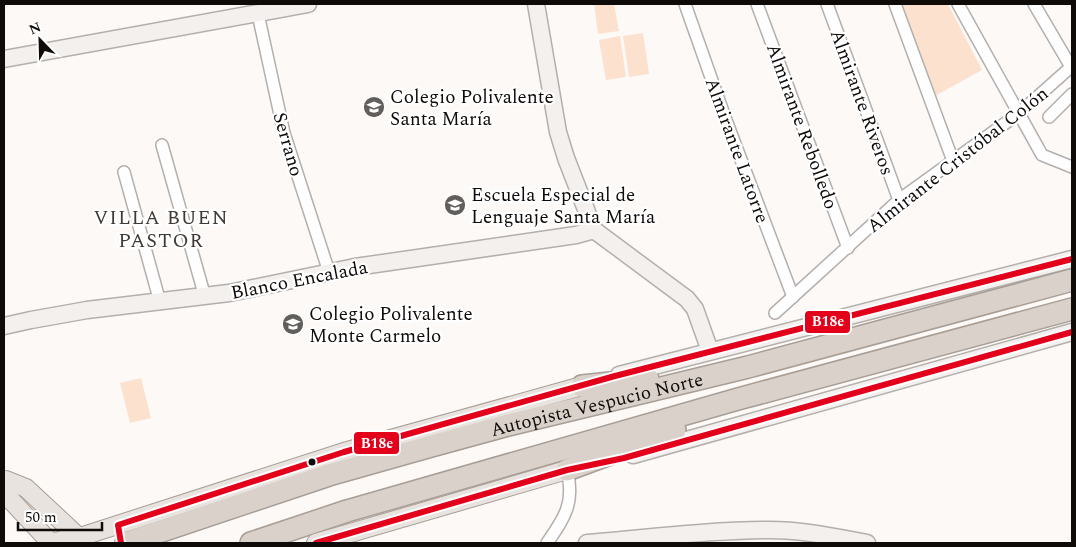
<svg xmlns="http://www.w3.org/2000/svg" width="1076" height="547" font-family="Spectral,serif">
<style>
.green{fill:#fce1cf}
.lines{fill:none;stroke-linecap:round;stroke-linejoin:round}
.street-casing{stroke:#b2afad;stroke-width:14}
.secondary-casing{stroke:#b2afad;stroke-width:19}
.primary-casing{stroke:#a89e96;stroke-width:20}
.highway-casing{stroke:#a89e96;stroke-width:24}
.street{stroke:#fffefe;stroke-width:11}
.secondary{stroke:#f4f0ee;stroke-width:16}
.primary{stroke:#e8e3de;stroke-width:18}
.highway{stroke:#dad1ca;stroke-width:21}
.bus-1-casing{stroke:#fff;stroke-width:10}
.bus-1{stroke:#e2001a;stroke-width:6}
.bus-dot{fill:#0e0b09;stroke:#fff;stroke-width:2}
.labels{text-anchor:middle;stroke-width:4.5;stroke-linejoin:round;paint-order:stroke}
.poi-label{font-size:19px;fill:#0e0b09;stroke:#fff;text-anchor:start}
.street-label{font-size:19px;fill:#0e0b09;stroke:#fff}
.neighbourhood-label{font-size:20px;letter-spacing:1px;fill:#403935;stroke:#fff}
.line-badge{stroke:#fff;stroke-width:2}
.badge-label{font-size:14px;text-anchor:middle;font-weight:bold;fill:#fff}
</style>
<rect width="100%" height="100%" fill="#fcf9f7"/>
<g class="green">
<polygon points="594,4 614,4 619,31 598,34"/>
<polygon points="899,4 948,4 982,70 935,96"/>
<polygon points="643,33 649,74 629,77 623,36"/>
<polygon points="620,36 626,77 606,80 599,40"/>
<polygon points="141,378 151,418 130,423 120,383"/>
</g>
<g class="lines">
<g class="street-casing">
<g id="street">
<polyline points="685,4 726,120 793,297"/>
<polyline points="757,4 848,248"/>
<polyline points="827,4 899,200"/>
<polyline points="895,4 953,161"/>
<polyline points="958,4 1042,155 1072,167"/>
<polyline points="1034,4 1071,67"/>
<polyline points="258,14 284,133 329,272"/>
<polyline points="1049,117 1072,94"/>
<polyline points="162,145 205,297"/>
<polyline points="124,172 160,302"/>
<polyline points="775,313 899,200 1018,114 1072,66"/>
<path d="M 547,543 C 565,517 575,503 567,470"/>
</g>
</g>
<g class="secondary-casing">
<g id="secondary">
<polyline points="536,4 558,132 566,158 594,230 687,299 695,309 710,351"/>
<polyline points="4,59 308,4"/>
<polyline points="4,326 31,320 87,310 229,293 355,267 576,235 594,230"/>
<polyline points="619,375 1072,259"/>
<polyline points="633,455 1072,332"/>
<path d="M 587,543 C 648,538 709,530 769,530 C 803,530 835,537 867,543"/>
</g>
</g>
<g class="primary-casing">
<g id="primary">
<polyline points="6,480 26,488 85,543"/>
<polyline points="6,495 51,543"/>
<polyline points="49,543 80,537 344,452 582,386"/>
<polyline points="316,543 567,470"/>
</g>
</g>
<g class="highway-casing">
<g id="highway">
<polyline points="582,386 648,379"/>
<polyline points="567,470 675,430"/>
<path id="s1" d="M 126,543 L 329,475 L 428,447 L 508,425 L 748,367 L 1072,280"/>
<polyline points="251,543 347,511 738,399 1072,309"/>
</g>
</g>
<use href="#street" class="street"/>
<use href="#secondary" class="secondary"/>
<use href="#primary" class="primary"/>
<use href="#highway" class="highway"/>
<g class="bus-1-casing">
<g id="bus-1">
<polyline points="121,543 118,525 344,452 615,376 1072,259"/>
<polyline points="316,543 567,470 624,458 1072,332"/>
</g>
</g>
<use href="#bus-1" class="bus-1"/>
</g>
<defs>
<g id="school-disc" transform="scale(1.125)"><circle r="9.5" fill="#615e5c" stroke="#fff"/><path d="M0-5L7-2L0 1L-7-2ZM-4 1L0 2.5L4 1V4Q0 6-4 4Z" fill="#fff"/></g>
</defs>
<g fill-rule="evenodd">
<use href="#school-disc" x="374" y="107"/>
<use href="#school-disc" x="455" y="205"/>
<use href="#school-disc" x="293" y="324"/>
</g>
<circle class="bus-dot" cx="312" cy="462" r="4.5"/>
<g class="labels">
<g class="poi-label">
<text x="390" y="103">Colegio Polivalente<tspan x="390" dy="22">Santa María</tspan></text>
<text x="471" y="201">Escuela Especial de<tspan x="471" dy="22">Lenguaje Santa María</tspan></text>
<text x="309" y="320">Colegio Polivalente<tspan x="309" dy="22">Monte Carmelo</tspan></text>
</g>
<g class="street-label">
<text transform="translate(863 102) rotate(70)" y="7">Almirante Riveros</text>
<text transform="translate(803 126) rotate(70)" y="7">Almirante Rebolledo</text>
<text transform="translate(289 144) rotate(74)" y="7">Serrano</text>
<text transform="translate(738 150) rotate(70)" y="7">Almirante Latorre</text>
<text transform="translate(957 159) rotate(-38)" y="7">Almirante Cristóbal Colón</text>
<text transform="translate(299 279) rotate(-11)" y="7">Blanco Encalada</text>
<text dy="7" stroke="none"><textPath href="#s1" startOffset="491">Autopista Vespucio Norte</textPath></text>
</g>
<g class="neighbourhood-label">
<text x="161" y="224">VILLA BUEN<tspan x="161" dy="23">PASTOR</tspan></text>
</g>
</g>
<g class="line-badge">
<rect x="804" y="310" width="47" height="24" rx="5" fill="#e2001a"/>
<rect x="353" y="431" width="47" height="24" rx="5" fill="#e2001a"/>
</g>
<g class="badge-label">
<text x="828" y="326">B18e</text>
<text x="377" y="448">B18e</text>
</g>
<rect width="1076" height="547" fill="none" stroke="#0e0b09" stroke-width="10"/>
<g transform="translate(40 40) rotate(337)" stroke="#ffffff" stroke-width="4" paint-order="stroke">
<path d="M0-4L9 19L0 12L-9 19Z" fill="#0e0b09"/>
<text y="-8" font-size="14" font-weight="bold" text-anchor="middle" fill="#0e0b09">N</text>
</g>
<path d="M18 522v8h84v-8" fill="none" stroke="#0e0b09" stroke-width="2.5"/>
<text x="25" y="522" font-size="15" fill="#0e0b09" stroke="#ffffff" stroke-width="4" paint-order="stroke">50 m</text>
</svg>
